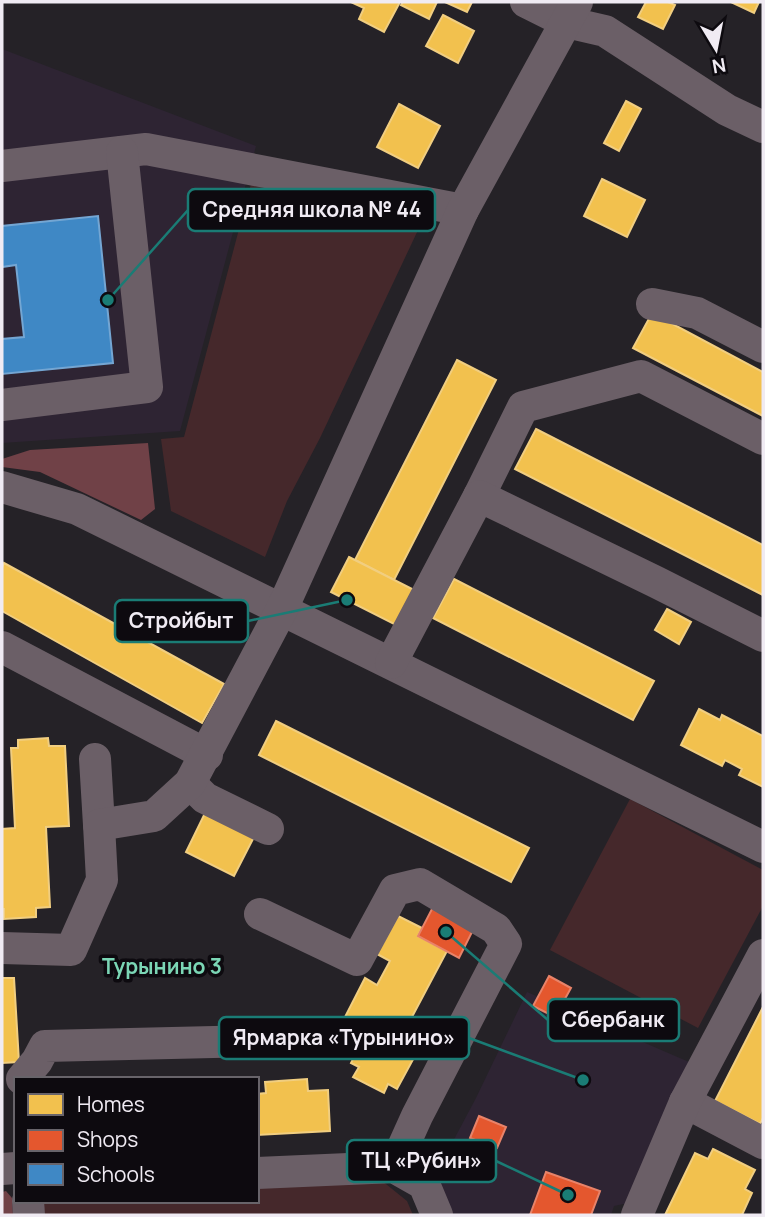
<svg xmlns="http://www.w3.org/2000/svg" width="765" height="1217" font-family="Manrope,sans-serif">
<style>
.built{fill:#2e2433}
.green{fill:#45282b}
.forest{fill:#704147}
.homes{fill:#f2c14e;stroke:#f1ce80;stroke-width:2}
.shops{fill:#e4572e;stroke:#e88369;stroke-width:2}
.schools{fill:#3f88c5;stroke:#74a6d3;stroke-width:2}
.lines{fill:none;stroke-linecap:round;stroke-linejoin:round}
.minor{stroke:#6b5f67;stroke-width:32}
.labels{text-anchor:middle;stroke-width:7;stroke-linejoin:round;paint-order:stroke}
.neighbourhood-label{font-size:21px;font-weight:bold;fill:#7bd6b5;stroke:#0d0a0f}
.leader{fill:none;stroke:#1a7c75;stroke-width:2.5}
.callout-dot{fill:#1a7c75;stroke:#0d0a0f;stroke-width:2.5}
.callout{fill:#0d0a0f;stroke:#1a7c75;stroke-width:2.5}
.callout-label{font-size:21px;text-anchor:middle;font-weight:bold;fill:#f0ebf3}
</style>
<rect width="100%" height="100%" fill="#252227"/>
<g class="built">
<polygon points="2,49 256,146 180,431 2,443"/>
<polygon points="527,992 689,1062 645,1173 638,1201 614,1206 611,1215 452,1215 433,1179 476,1098"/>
</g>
<g class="green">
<polygon points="252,180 427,211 320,438 287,501 265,557 171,511 161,439 184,437"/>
<polygon points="630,799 763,870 763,906 698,1028 550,950"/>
<polygon points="376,1176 407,1201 413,1215 40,1215 43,1201 257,1201 257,1181"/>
</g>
<g class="forest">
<polygon points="148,443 155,509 141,520 40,472 2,467 2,459 30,450"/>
<polygon points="6,1191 12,1198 13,1215 2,1215 2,1192"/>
</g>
<g class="homes">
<polygon points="351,2 400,2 384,32 359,19 364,8"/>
<polygon points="403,2 437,2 429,19 401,5"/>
<polygon points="445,2 472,2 467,12"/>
<polygon points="646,2 668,2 675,5 663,29 638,17"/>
<polygon points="731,2 759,2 754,13"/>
<polygon points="443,15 474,31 458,63 426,46"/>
<polygon points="626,101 641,109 619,151 604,143"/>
<polygon points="399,104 440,126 418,168 377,147"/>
<polygon points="602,179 645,200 627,237 584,216"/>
<polygon points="652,313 763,372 763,416 633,348"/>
<polygon points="457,360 496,380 394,580 355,560"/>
<polygon points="536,429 763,545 763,595 515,469"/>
<polygon points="349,557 416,591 398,626 331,592"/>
<polygon points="4,563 224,684 202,723 2,611 2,568"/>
<polygon points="454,579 654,681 633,720 433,618"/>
<polygon points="667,609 691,622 679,644 655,630"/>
<polygon points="699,709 720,720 722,715 763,736 763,787 739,775 742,769 725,760 722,766 681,745"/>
<polygon points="276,721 529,848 511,882 259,755"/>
<polygon points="48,738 49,746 65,746 69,826 46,827 50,907 36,908 36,917 4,919 4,909 2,909 2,829 15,828 11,748 18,748 18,740"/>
<polygon points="206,811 255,835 234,876 186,852"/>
<polygon points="398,916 422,928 418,936 447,951 404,1032 375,1017 368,1032 344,1019 365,978 377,985 390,961 377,954"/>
<polygon points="2,978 14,978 19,1062 2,1063"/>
<polygon points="763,1007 763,1118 760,1124 715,1101"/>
<polygon points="375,1017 404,1032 398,1044 416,1054 397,1089 388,1084 384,1093 353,1077 359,1067 351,1063"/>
<polygon points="307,1079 308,1091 328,1090 330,1131 257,1135 257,1094 266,1093 265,1082"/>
<polygon points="713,1149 755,1170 745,1189 752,1193 742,1215 665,1215 695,1153 708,1159"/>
</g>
<g class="shops">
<polygon points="433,907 474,928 459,958 418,936"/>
<polygon points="549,976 571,988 555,1017 533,1006"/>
<polygon points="479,1116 506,1127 497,1148 470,1138"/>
<polygon points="546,1172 600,1191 591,1215 530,1215"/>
</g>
<polygon class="schools" points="98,216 113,363 2,374 2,339 24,337 16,265 2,267 2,226"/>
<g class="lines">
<g class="minor">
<polyline points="526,2 566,22 605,31 727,110 763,127"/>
<polyline points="2,166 146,149 463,210"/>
<polyline points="652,304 697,313 763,347"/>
<polyline points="2,405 147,387 122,152"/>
<polyline points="2,487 77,509 763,847"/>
<polyline points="479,496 523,407 641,376 763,439"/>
<polyline points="2,647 207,755"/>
<polyline points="391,663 479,496 656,582 763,636"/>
<polyline points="95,759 99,825"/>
<polyline points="190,783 205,798 268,829"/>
<polyline points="260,914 357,960 395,890 420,884 496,929 506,944 417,1116 394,1167"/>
<polyline points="2,948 71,950 102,880 99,825 154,816 190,783 282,609 463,210 577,2"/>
<polyline points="22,1079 37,1061 45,1046 293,1040"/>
<polyline points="685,1102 763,1143"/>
<polyline points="2,1169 16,1168"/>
<polyline points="257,1173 394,1167 424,1184 437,1215"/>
<polyline points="28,1201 29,1215"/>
<polyline points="637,1215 685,1102 763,955"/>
</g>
</g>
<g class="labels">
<g class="neighbourhood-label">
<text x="162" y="974">Турынино 3</text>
</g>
</g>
<path class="leader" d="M108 300L188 210M347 600L248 621M446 932L548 1020M583 1080L469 1038M568 1195L496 1161"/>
<g class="callout-dot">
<circle cx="108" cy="300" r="7"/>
<circle cx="347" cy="600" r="7"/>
<circle cx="446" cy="932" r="7"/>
<circle cx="583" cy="1080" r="7"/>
<circle cx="568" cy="1195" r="7"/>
</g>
<g class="callout">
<rect x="188" y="189" width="247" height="42" rx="7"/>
<rect x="115" y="600" width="133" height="42" rx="7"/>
<rect x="548" y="999" width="131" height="42" rx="7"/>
<rect x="219" y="1017" width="250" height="42" rx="7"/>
<rect x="347" y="1140" width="149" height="42" rx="7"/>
</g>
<g class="callout-label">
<text x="312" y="217">Средняя школа № 44</text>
<text x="181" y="628">Стройбыт</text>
<text x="613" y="1027">Сбербанк</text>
<text x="344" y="1045">Ярмарка «Турынино»</text>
<text x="422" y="1168">ТЦ «Рубин»</text>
</g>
<rect width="765" height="1217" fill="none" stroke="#f0ebf3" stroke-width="7"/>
<rect x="14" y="1077" width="245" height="126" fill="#0d0a0f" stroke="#68646a" stroke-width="2"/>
<rect x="28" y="1094" width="35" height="21" fill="#f2c14e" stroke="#68646a" stroke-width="2"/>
<text x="77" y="1112" font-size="21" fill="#f0ebf3">Homes</text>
<rect x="28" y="1130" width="35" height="21" fill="#e4572e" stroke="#68646a" stroke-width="2"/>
<text x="77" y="1147" font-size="21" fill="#f0ebf3">Shops</text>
<rect x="28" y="1164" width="35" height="21" fill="#3f88c5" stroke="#68646a" stroke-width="2"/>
<text x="77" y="1182" font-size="21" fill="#f0ebf3">Schools</text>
<g transform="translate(716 49) rotate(170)" stroke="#0d0a0f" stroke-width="5" paint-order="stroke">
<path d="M0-5L12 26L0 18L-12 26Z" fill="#f0ebf3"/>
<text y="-10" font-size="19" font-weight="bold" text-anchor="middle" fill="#f0ebf3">N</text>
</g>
</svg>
